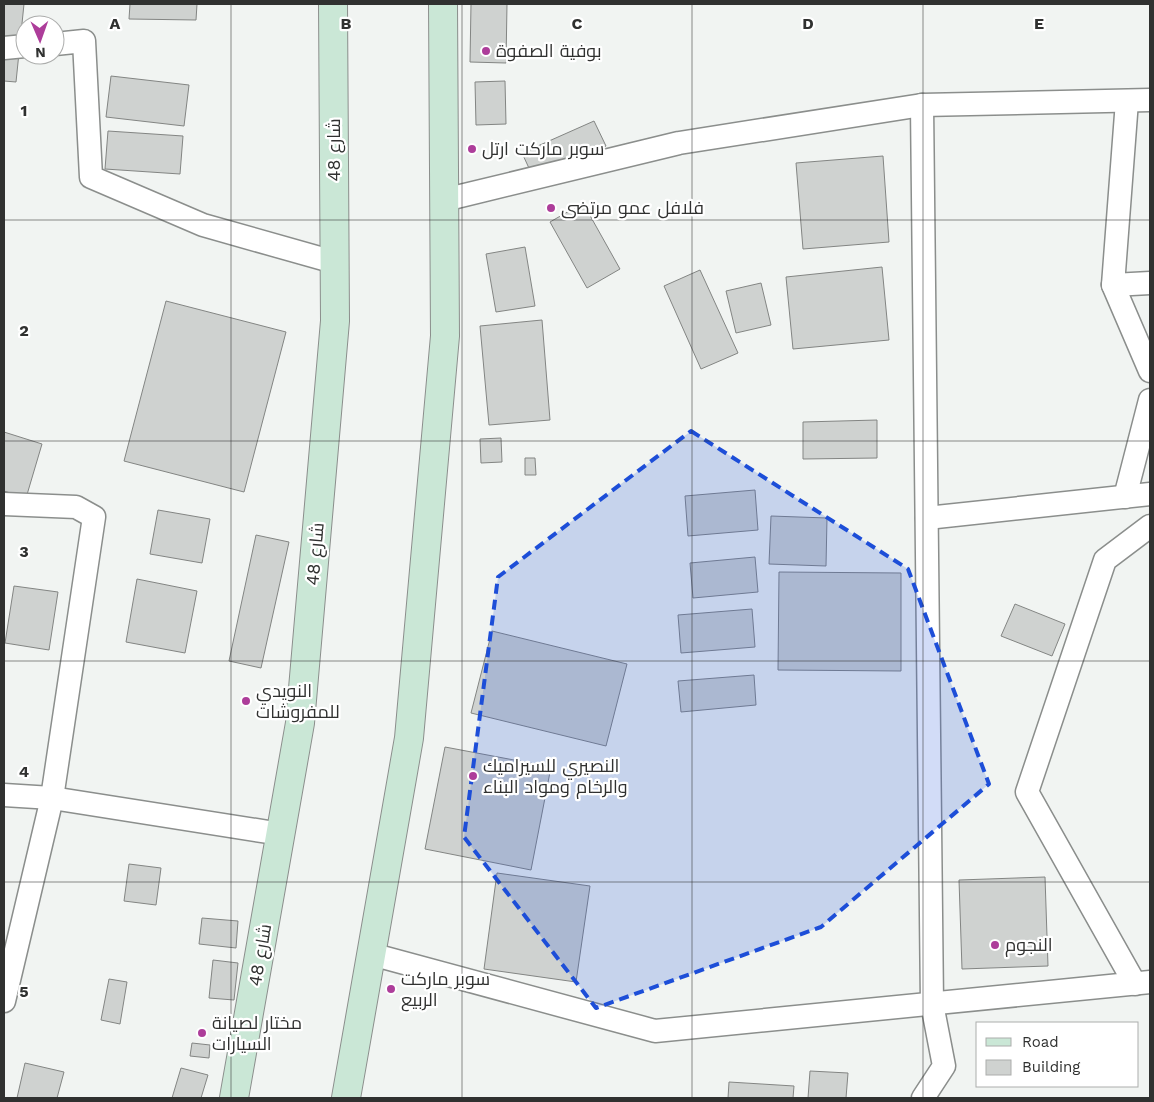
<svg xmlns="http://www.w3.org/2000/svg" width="1154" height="1102" font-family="'Work Sans',Cairo,sans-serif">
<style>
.building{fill:#cfd2d0;stroke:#838583}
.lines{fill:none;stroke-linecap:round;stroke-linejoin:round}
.minor-casing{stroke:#8b8e8c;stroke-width:25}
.secondary-casing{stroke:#8b8e8c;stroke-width:30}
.minor{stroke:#fff;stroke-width:22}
.secondary{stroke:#cae7d6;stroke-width:28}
.marked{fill:#1d4ed8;fill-opacity:0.2;stroke:#1d4ed8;stroke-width:4;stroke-dasharray:10 6;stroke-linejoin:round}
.grid{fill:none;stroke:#303130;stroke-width:1;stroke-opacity:0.55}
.poi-dot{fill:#ad3d9a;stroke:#fff;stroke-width:2}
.labels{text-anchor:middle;stroke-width:4.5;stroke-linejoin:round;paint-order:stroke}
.poi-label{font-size:18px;fill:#303130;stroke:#fff;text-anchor:start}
.street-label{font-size:18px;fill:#303130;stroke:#fff}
.grid-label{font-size:16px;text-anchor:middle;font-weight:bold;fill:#303130;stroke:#fff;stroke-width:4.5;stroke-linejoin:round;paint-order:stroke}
</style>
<rect width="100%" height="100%" fill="#f1f4f2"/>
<g class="building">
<polygon points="4,4 24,4 16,82 4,81"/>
<polygon points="130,4 197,4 196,20 129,19"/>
<polygon points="471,4 507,4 506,63 470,62"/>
<polygon points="111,76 189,85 184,126 106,117"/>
<polygon points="505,81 506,124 476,125 475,82"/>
<polygon points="594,121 606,146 534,179 522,153"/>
<polygon points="108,131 183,136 180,174 105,169"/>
<polygon points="883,156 889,242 803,249 796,163"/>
<polygon points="583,203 620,269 587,288 550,222"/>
<polygon points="525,247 535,306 496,312 486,254"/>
<polygon points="882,267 889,340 793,349 786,277"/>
<polygon points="700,270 738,353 701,369 664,286"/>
<polygon points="761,283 771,325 736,333 726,291"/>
<polygon points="166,301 286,332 244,492 124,461"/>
<polygon points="542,320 550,420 489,425 480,326"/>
<polygon points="877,420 877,458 803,459 803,422"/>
<polygon points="4,432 42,444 26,498 4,491"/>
<polygon points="501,438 502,462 481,463 480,439"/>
<polygon points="525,458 535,458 536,475 525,475"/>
<polygon points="755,490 758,530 688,536 685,496"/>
<polygon points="158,510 210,519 202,563 150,554"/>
<polygon points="771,516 827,518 826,566 769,564"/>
<polygon points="256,535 289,542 261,668 229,661"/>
<polygon points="755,557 758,592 693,598 690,563"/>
<polygon points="779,572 901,573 901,671 778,670"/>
<polygon points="137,579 197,591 185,653 126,642"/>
<polygon points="14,586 58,592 49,650 5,643"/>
<polygon points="1015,604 1065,624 1052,656 1001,636"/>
<polygon points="752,609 755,647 681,653 678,615"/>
<polygon points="492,631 627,664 606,746 471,713"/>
<polygon points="754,675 756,705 681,712 678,681"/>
<polygon points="445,747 551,767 531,870 425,849"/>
<polygon points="129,864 161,868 156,905 124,901"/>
<polygon points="497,873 590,886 576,982 484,969"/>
<polygon points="1045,877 1048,966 962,969 959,880"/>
<polygon points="202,918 238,921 236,948 199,944"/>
<polygon points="213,960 238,963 234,1000 209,998"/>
<polygon points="109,979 127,982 120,1024 101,1020"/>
<polygon points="192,1043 210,1045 209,1058 190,1056"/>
<polygon points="25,1063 64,1072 57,1098 17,1098"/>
<polygon points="181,1068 208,1075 201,1098 172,1098"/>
<polygon points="810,1071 848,1073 846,1098 808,1098"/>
<polygon points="729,1082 794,1086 793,1098 728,1098"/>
</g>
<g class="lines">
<g class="minor-casing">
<g id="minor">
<polyline points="55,44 84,41 91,177 203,225 334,262"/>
<polyline points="4,48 25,46"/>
<polyline points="1127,101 1113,285 1150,283"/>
<polyline points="922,105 932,1004 944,1066 923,1098"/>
<polyline points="444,200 679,143 922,105 1150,100"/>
<polyline points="1113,285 1150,371"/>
<polyline points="1125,497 1150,400"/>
<polyline points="4,504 76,507 94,517 52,798 4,1001"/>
<polyline points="927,518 1150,494"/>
<polyline points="4,795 52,798 281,834"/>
<polyline points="371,954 655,1031 1150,982"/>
<polyline points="1135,984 1027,792 1105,560 1150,526"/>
</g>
</g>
<g class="secondary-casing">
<g id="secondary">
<polyline points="234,1098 300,723 335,321 333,4"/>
<polyline points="346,1098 409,738 445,336 443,4"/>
</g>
</g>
<use href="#minor" class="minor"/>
<use href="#secondary" class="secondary"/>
</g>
<path class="marked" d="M 691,431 L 908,569 L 989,784 L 821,927 L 596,1008 L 464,837 L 498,577 Z"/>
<path class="grid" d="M 231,4 L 231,1098M 462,4 L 462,1098M 692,4 L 692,1098M 923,4 L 923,1098M 4,220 L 1150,220M 4,441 L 1150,441M 4,661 L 1150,661M 4,882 L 1150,882"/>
<g class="poi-dot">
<circle cx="486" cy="51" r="5"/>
<circle cx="472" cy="149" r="5"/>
<circle cx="551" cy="208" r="5"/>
<circle cx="246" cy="701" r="5"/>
<circle cx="473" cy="776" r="5"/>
<circle cx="995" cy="945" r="5"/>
<circle cx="391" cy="989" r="5"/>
<circle cx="202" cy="1033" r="5"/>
</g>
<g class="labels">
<g class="poi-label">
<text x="496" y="57">بوفية الصفوة</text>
<text x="482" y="155">سوبر ماركت ارتل</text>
<text x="561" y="214">فلافل عمو مرتضى</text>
<text x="256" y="697">النويدي<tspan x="256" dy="21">للمفروشات</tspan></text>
<text x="483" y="772">النصيري للسيراميك<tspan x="483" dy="21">والرخام ومواد البناء</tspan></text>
<text x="1005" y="951">النجوم</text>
<text x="401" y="985">سوبر ماركت<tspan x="401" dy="21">الربيع</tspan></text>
<text x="212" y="1029">مختار لصيانة<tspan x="212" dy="21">السيارات</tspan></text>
</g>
<g class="street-label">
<text transform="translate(334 150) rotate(-90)" y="6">شارع 48</text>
<text transform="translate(315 554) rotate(-85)" y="6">شارع 48</text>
<text transform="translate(260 955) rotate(-80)" y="6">شارع 48</text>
</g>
</g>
<g class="grid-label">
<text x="115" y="29">A</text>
<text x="346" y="29">B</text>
<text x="577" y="29">C</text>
<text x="808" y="29">D</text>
<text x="1039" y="29">E</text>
<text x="24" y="116">1</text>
<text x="24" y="336">2</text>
<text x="24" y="557">3</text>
<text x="24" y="777">4</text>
<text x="24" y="997">5</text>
</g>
<rect width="1154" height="1102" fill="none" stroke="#303130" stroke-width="10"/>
<rect x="976" y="1022" width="162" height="65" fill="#ffffff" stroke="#acadac"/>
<rect x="986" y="1038" width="25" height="8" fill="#cae7d6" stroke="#acadac"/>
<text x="1022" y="1047" font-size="15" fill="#303130">Road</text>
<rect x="986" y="1060" width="25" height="15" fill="#cfd2d0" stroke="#acadac"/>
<text x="1022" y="1072" font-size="15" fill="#303130">Building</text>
<g transform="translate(40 40) rotate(178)"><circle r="24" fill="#ffffff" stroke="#acadac"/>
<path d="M0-4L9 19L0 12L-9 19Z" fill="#ad3d9a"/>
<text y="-8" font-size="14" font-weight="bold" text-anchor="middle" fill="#303130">N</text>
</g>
</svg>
